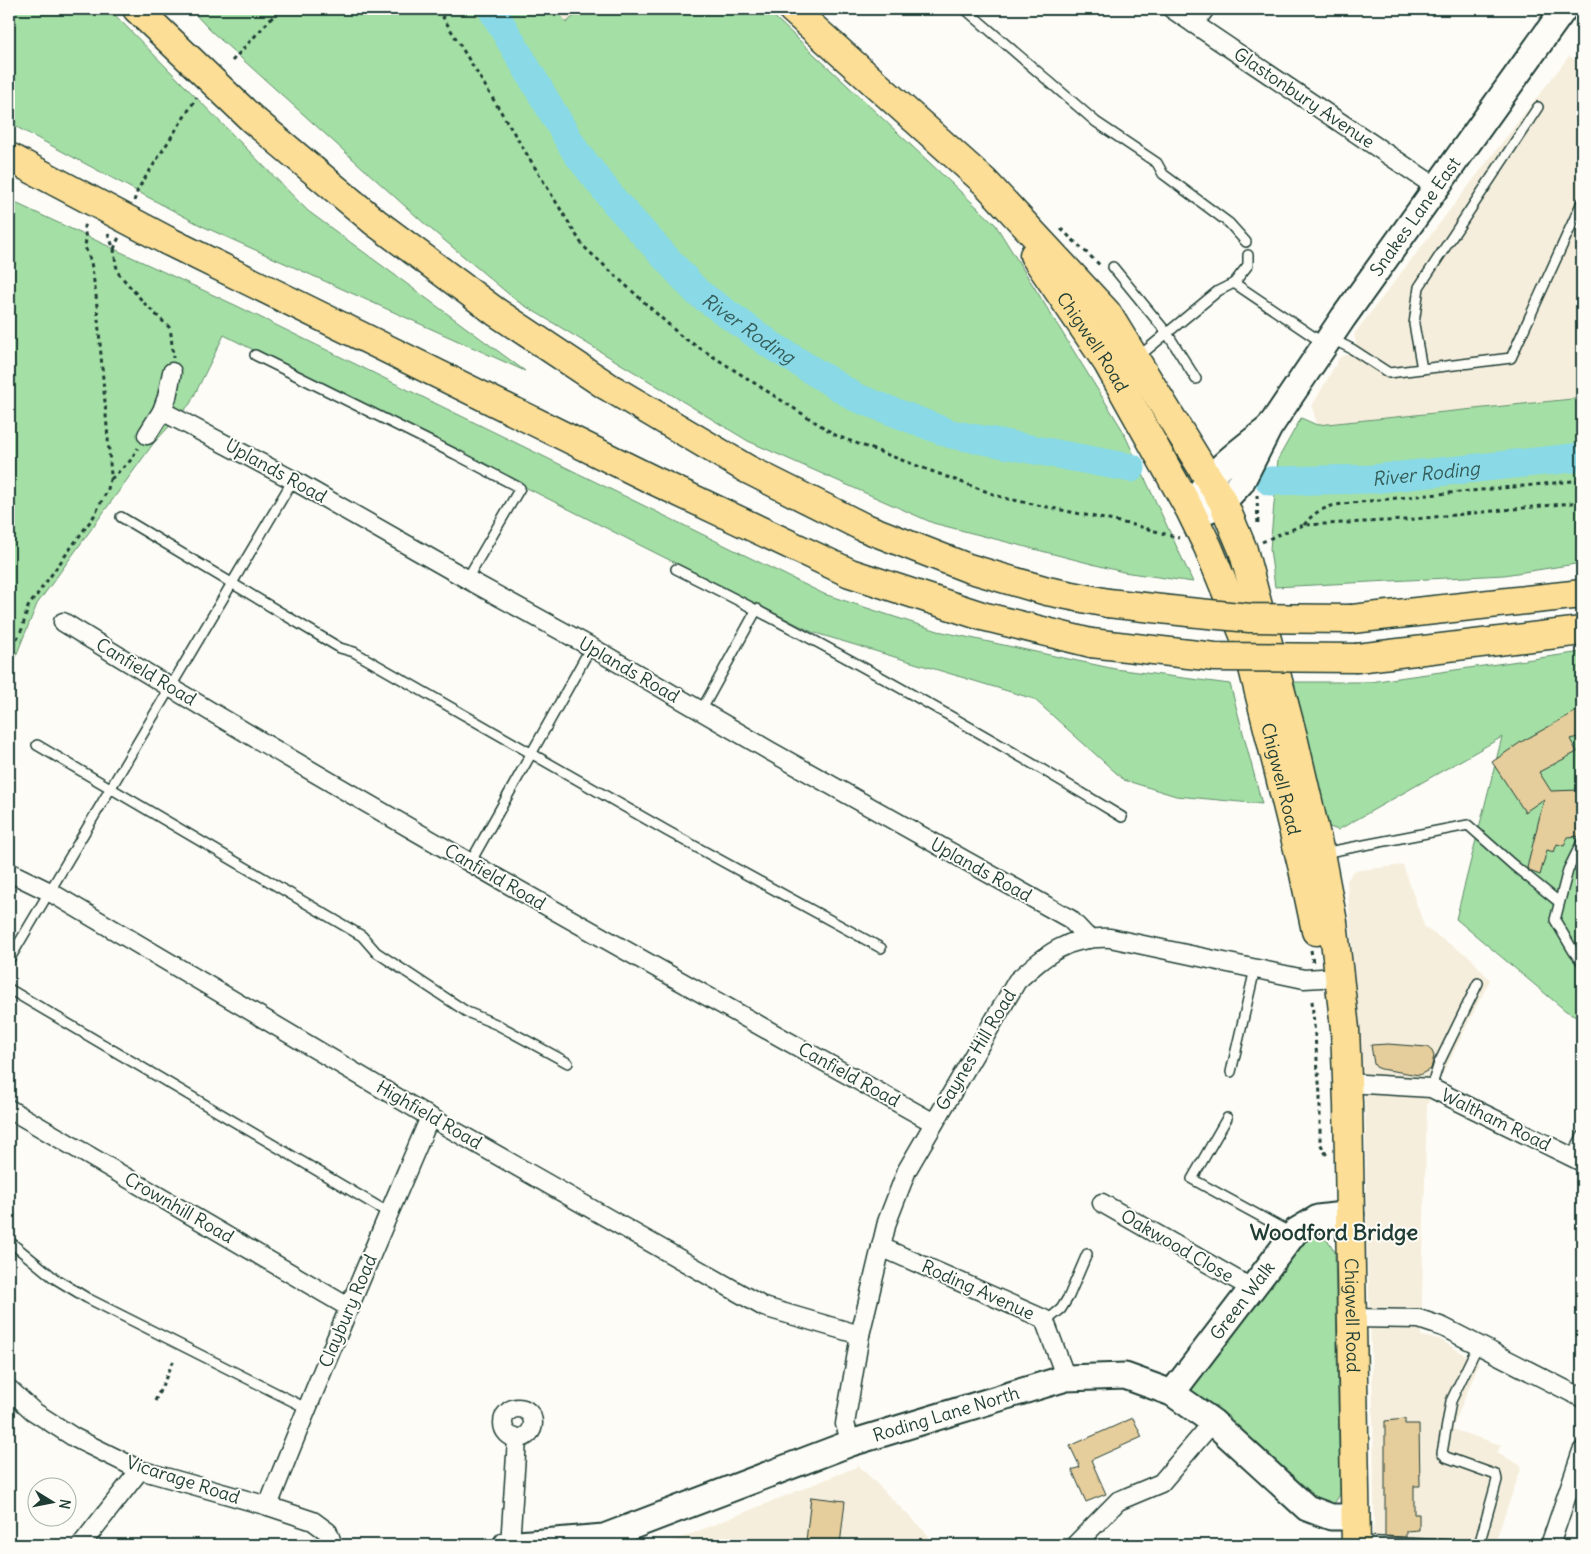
<svg xmlns="http://www.w3.org/2000/svg" width="1591" height="1554" font-family="Delius,sans-serif">
<style>
.built{fill:#f6eedc}
.green{fill:#a4dfa5;stroke:#628e6c}
.lines{fill:none;stroke-linecap:round;stroke-linejoin:round}
.river{stroke:#89d9e6;stroke-width:29}
.building{fill:#e6cd9c;stroke:#1f3d34}
.lane-casing{stroke:#1f3d34;stroke-width:12}
.street-casing{stroke:#1f3d34;stroke-width:21}
.secondary-casing{stroke:#1f3d34;stroke-width:29}
.primary-casing{stroke:#1f3d34;stroke-width:31}
.highway-casing{stroke:#1f3d34;stroke-width:31}
.path{stroke:#1f3d34;stroke-width:3;stroke-dasharray:4 4;stroke-linecap:butt}
.lane{stroke:#fdfcf7;stroke-width:9}
.street{stroke:#fdfcf7;stroke-width:18}
.secondary{stroke:#fdfcf7;stroke-width:25}
.primary{stroke:#fcde96;stroke-width:28}
.highway{stroke:#fcde96;stroke-width:28}
.highway-bridge-casing{stroke:#1f3d34;stroke-width:31;stroke-linecap:butt}
.highway-bridge{stroke:#fcde96;stroke-width:28}
.labels{text-anchor:middle;stroke-width:4;stroke-linejoin:round;paint-order:stroke}
.street-label{font-size:18px;fill:#1f3d34;stroke:#fdfcf7}
.water-label{font-size:19px;font-style:italic;fill:#345c58;stroke:#fdfcf7}
.district-label{font-size:22px;font-weight:bold;fill:#1f3d34;stroke:#fdfcf7}
</style>
<rect width="100%" height="100%" fill="#fdfcf7"/>
<filter id="ink" filterUnits="userSpaceOnUse"><feTurbulence type="fractalNoise" baseFrequency=".02" numOctaves="2"/><feDisplacementMap in="SourceGraphic" scale="10" xChannelSelector="R" yChannelSelector="G"/><feConvolveMatrix kernelMatrix="1 2 1 2 8 2 1 2 1" color-interpolation-filters="sRGB"/></filter>
<g filter="url(#ink)">
<g class="built">
<polygon points="556,9 582,9 566,23"/>
<polygon points="1569,56 1582,64 1582,398 1317,425 1312,406 1340,357 1349,354 1356,344 1354,334"/>
<polygon points="1403,865 1425,928 1470,957 1490,980 1427,1105 1421,1336 1439,1339 1479,1363 1452,1429 1501,1445 1497,1453 1522,1466 1494,1545 1372,1545 1374,1520 1373,1404 1367,1241 1365,1105 1347,881 1353,871"/>
<polygon points="859,1466 929,1536 918,1545 669,1545 671,1542"/>
</g>
<g class="green">
<polygon points="9,9 109,9 308,211 525,371 202,226 9,123"/>
<polygon points="190,9 556,9 566,23 582,9 766,9 995,224 1122,429 1193,582 1123,572 933,523 748,441 517,301 426,225 211,31"/>
<polygon points="9,200 237,306 824,594 938,631 1115,669 1230,684 1262,804 1176,796 1124,780 1034,699 812,632 224,335 190,404 153,444 37,604 9,673"/>
<polygon points="1582,398 1582,563 1504,575 1275,587 1270,549 1278,459 1301,418 1317,425"/>
<polygon points="1582,652 1582,1019 1566,1011 1456,919 1502,737 1338,830 1324,825 1291,682 1370,682"/>
<path d="M 1322,1237 L 1329,1242 L 1335,1252 L 1340,1494 C 1335,1503 1333,1507 1323,1508 L 1216,1419 L 1187,1388 L 1301,1245 L 1310,1238 Z"/>
</g>
<g class="lines">
<g class="river">
<path id="s1" d="M 492,9 L 576,152 L 615,202 L 697,292 L 771,345 L 855,397 L 951,434 L 1131,468"/>
<path id="s2" d="M 1270,481 L 1372,479 L 1582,457"/>
</g>
</g>
<g class="building">
<polygon points="1582,708 1582,736 1570,739 1577,752 1539,772 1551,791 1580,790 1582,836 1567,837 1564,846 1557,844 1554,852 1547,850 1540,875 1532,872 1527,868 1544,799 1525,812 1492,762 1521,742"/>
<polygon points="1388,1044 1427,1047 1432,1051 1434,1056 1431,1069 1419,1075 1381,1069 1376,1067 1374,1064 1371,1045"/>
<polygon points="1133,1418 1142,1437 1091,1460 1106,1494 1086,1502 1072,1470 1080,1467 1070,1446"/>
<polygon points="1405,1419 1405,1424 1419,1424 1420,1486 1414,1486 1414,1514 1419,1514 1419,1530 1406,1531 1406,1537 1385,1536 1385,1421"/>
<polygon points="811,1497 845,1501 840,1545 806,1541"/>
</g>
<g class="lines">
<g class="lane-casing">
<g id="lane">
<polyline points="965,9 1096,122 1157,163 1163,174 1229,223 1246,242"/>
<polyline points="1113,267 1167,333 1196,379"/>
<polyline points="1234,283 1323,343"/>
<polyline points="1330,338 1352,349 1389,373 1511,358 1582,202"/>
<polyline points="255,355 455,454 520,488 467,579"/>
<polyline points="1138,357 1218,291 1234,283 1248,265 1248,255"/>
<polyline points="1422,369 1414,324 1419,287 1538,107"/>
<polyline points="121,517 340,648 354,652 667,831 881,948"/>
<path d="M 676,569 C 829,645 976,729 1122,817"/>
<polyline points="701,711 757,609"/>
<polyline points="37,745 362,936 376,952 467,1012 498,1025 568,1063"/>
<polyline points="1582,842 1568,870 1555,920 1574,952 1582,962"/>
<polyline points="1323,853 1468,825 1512,864 1559,902"/>
<polyline points="470,863 591,647"/>
<polyline points="9,960 293,480"/>
<polyline points="9,989 389,1213"/>
<polyline points="1231,1072 1255,969"/>
<polyline points="1431,1088 1439,1063 1478,983"/>
<polyline points="1227,1118 1192,1179 1291,1233"/>
<polyline points="1571,1157 1582,1136"/>
<polyline points="9,1241 54,1278 87,1298 306,1408"/>
<polyline points="1045,1322 1061,1309 1069,1296 1087,1254"/>
<polyline points="1478,1345 1451,1401 1442,1453 1446,1457 1496,1475 1497,1480 1479,1545"/>
<polyline points="1359,1541 1447,1545"/>
</g>
</g>
<g class="street-casing">
<g id="street">
<polyline points="1172,9 1436,187"/>
<polyline points="1194,24 1205,9"/>
<polyline points="162,411 293,480 467,579 591,647 770,751 1070,919 1089,939"/>
<polyline points="147,435 162,411 167,397 172,372"/>
<path d="M 63,622 C 348,798 641,959 934,1123"/>
<polyline points="9,872 50,892 430,1117 764,1307 860,1335"/>
<polyline points="1347,1083 1431,1088 1582,1162"/>
<polyline points="9,1109 350,1308"/>
<polyline points="1102,1203 1253,1289"/>
<polyline points="881,1247 1044,1319 1066,1378"/>
<polyline points="1352,1318 1419,1319 1443,1327 1582,1398"/>
<polyline points="9,1389 33,1411 75,1438 140,1470 268,1506 313,1521 328,1532 333,1545"/>
<circle cx="518" cy="1423" r="15"/>
<path d="M 851,1443 L 845,1424 L 860,1335 L 887,1222 L 907,1170 L 1017,981 C 1047,954 1067,936 1110,938 L 1304,979 L 1339,977"/>
<path d="M 268,1506 C 319,1375 375,1246 430,1117"/>
<polyline points="81,1545 140,1470"/>
<polyline points="510,1545 517,1440"/>
<polyline points="1075,1545 1118,1501 1161,1483 1213,1422"/>
<polyline points="1550,1545 1582,1451"/>
</g>
</g>
<g class="secondary-casing">
<g id="secondary">
<path id="s3" d="M 1269,428 C 1238,452 1207,473 1190,510 L 1208,510 L 1223,502 L 1241,483 L 1269,428 L 1343,318 L 1564,9"/>
<path id="s4" d="M 1172,1393 L 1296,1231 L 1318,1218 L 1351,1214"/>
<path id="s5" d="M 506,1545 L 604,1537 L 851,1443 L 1066,1378 L 1125,1376 L 1172,1393 L 1213,1422 L 1307,1508 L 1331,1517 L 1355,1517"/>
</g>
</g>
<g class="primary-casing">
<g id="primary">
<path id="s6" d="M 792,9 L 985,182 L 1107,313 L 1223,502 L 1243,550 L 1293,737 L 1320,853 L 1333,922 L 1345,1029 L 1348,1104 L 1356,1545"/>
<path id="s7" d="M 1034,255 L 1107,362 L 1190,510 L 1208,547 L 1246,640 L 1303,869 L 1316,931"/>
</g>
</g>
<g class="highway-casing">
<g id="highway">
<polyline points="137,9 252,119 375,222 496,312 607,386 747,469 863,527 968,568 1047,591 1108,603"/>
<polyline points="168,241 653,480 850,573 982,616 1091,643"/>
<polyline points="1352,619 1582,594"/>
<polyline points="1357,658 1582,631"/>
</g>
</g>
<g class="path">
<polyline points="438,9 583,246 681,336 837,436 1004,498 1138,526 1179,538"/>
<polyline points="232,61 279,10 282,9"/>
<polyline points="134,201 138,189 197,97"/>
<polyline points="1061,229 1102,267"/>
<polyline points="108,234 114,249 116,265 119,274 145,304 169,327 171,334 173,358"/>
<polyline points="114,249 119,237"/>
<polyline points="111,479 130,461 138,448"/>
<polyline points="1257,495 1258,527"/>
<path d="M 1304,525 C 1313,513 1321,509 1335,505 C 1417,495 1500,489 1582,480"/>
<polyline points="1262,542 1282,533 1304,525 1405,520 1582,502"/>
<polyline points="9,653 22,629 28,607 94,516 108,489 111,475 96,295 91,262 85,247 86,239 84,227 85,221"/>
<polyline points="1311,950 1313,963"/>
<polyline points="1312,1001 1320,1094 1320,1143 1327,1156"/>
<polyline points="155,1401 175,1358"/>
</g>
<use href="#lane" class="lane"/>
<use href="#street" class="street"/>
<use href="#secondary" class="secondary"/>
<use href="#primary" class="primary"/>
<use href="#highway" class="highway"/>
<g class="highway-bridge-casing">
<g id="highway-bridge">
<polyline points="9,157 168,241"/>
<polyline points="1108,603 1188,612 1250,618 1352,619"/>
<polyline points="1091,643 1215,657 1357,658"/>
</g>
</g>
<use href="#highway-bridge" class="highway-bridge"/>
</g>
</g>
<g class="labels">
<g class="street-label">
<text transform="translate(1304 98) rotate(34)" y="6">Glastonbury Avenue</text>
<text dy="6" stroke="none"><textPath href="#s3" startOffset="495">Snakes Lane East</textPath></text>
<text dy="6" stroke="none"><textPath href="#s7" startOffset="105">Chigwell Road</textPath></text>
<text transform="translate(276 471) rotate(29)" y="6">Uplands Road</text>
<text transform="translate(629 670) rotate(30)" y="6">Uplands Road</text>
<text transform="translate(146 672) rotate(31)" y="6">Canfield Road</text>
<text dy="6" stroke="none"><textPath href="#s7" startOffset="584">Chigwell Road</textPath></text>
<text transform="translate(981 870) rotate(29)" y="6">Uplands Road</text>
<text transform="translate(495 877) rotate(30)" y="6">Canfield Road</text>
<text transform="translate(976 1050) rotate(-59)" y="6">Gaynes Hill Road</text>
<text transform="translate(849 1075) rotate(29)" y="6">Canfield Road</text>
<text transform="translate(429 1115) rotate(30)" y="6">Highfield Road</text>
<text transform="translate(1496 1120) rotate(26)" y="6">Waltham Road</text>
<text transform="translate(179 1208) rotate(30)" y="6">Crownhill Road</text>
<text transform="translate(1177 1246) rotate(30)" y="6">Oakwood Close</text>
<text transform="translate(978 1290) rotate(24)" y="6">Roding Avenue</text>
<text dy="6" stroke="none"><textPath href="#s4" startOffset="116">Green Walk</textPath></text>
<text transform="translate(348 1311) rotate(-67)" y="6">Claybury Road</text>
<text dy="6" stroke="none"><textPath href="#s6" startOffset="1489">Chigwell Road</textPath></text>
<text dy="6" stroke="none"><textPath href="#s5" startOffset="462">Roding Lane North</textPath></text>
<text transform="translate(183 1480) rotate(18)" y="6">Vicarage Road</text>
</g>
<g class="water-label">
<text dy="7" stroke="none"><textPath href="#s1" startOffset="414">River Roding</textPath></text>
<text dy="7" stroke="none"><textPath href="#s2" startOffset="156">River Roding</textPath></text>
</g>
<g class="district-label">
<text x="1334" y="1240">Woodford Bridge</text>
</g>
</g>
<rect width="1591" height="1554" fill="none" stroke="#fdfcf7" stroke-width="30"/>
<rect x="15" y="15" width="1561" height="1524" fill="none" stroke="#1f3d34" stroke-width="2" filter="url(#ink)"/>
<g transform="translate(52 1502) rotate(100)"><circle r="24" fill="#fdfcf7" stroke="#a4b0a9"/>
<path d="M0-4L9 19L0 12L-9 19Z" fill="#1f3d34"/>
<text y="-8" font-size="14" font-weight="bold" text-anchor="middle" fill="#1f3d34">N</text>
</g>
</svg>
